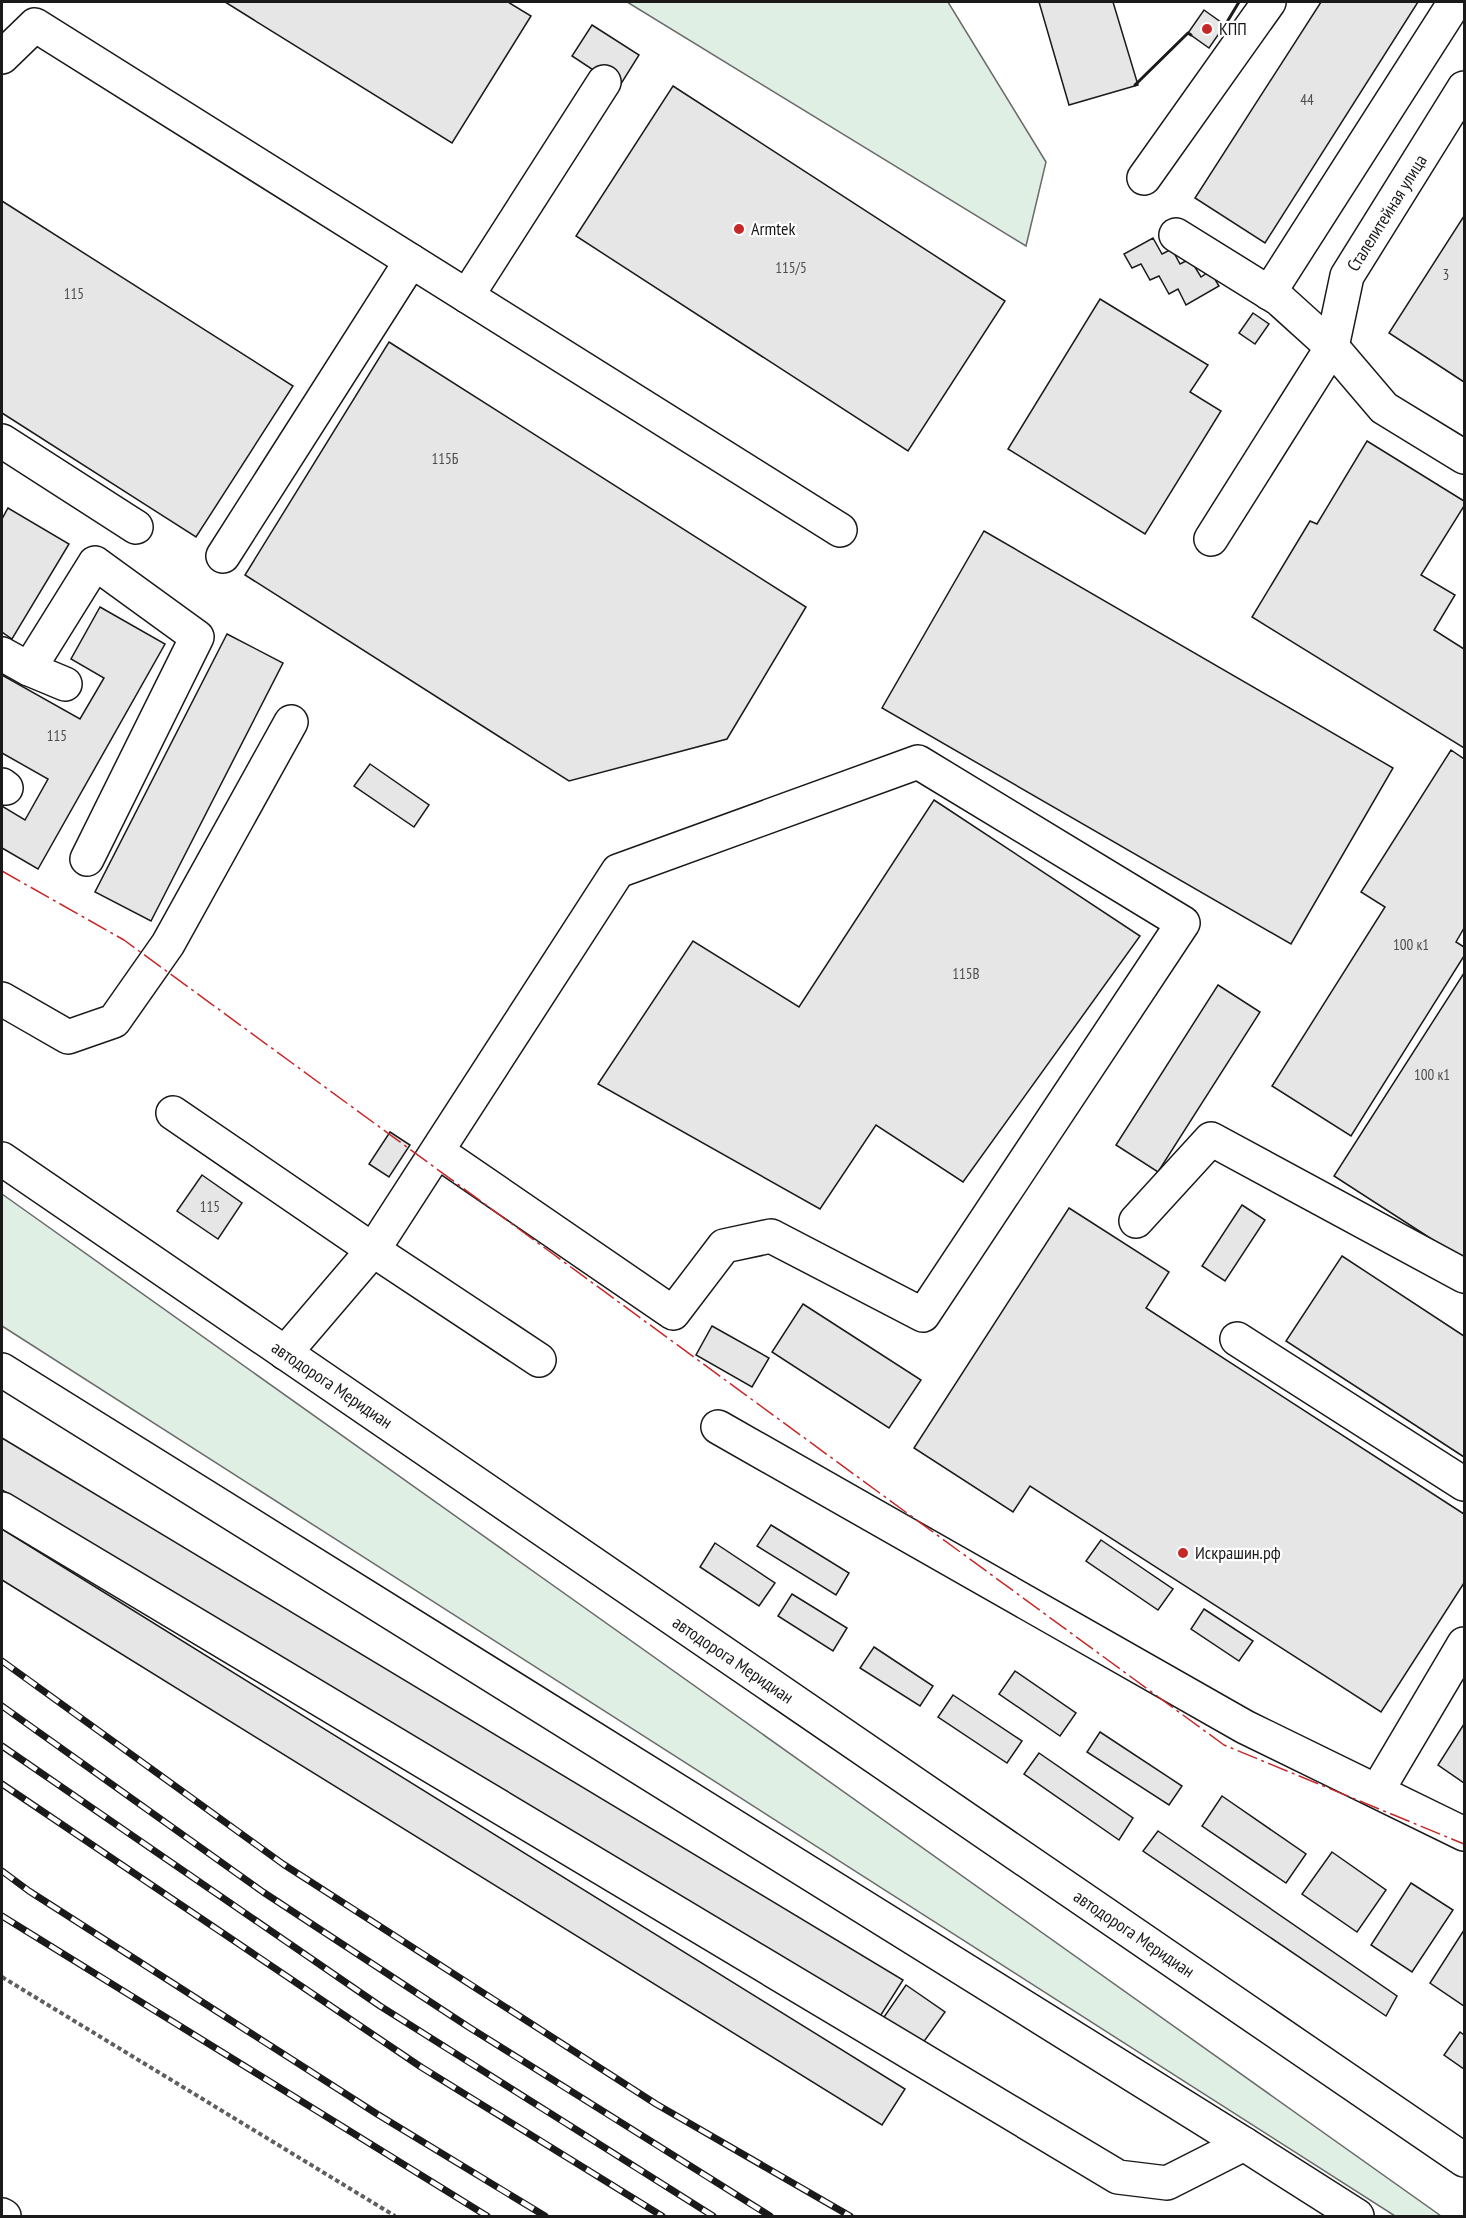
<svg xmlns="http://www.w3.org/2000/svg" width="1466" height="2218" font-family="'PT Sans Narrow',sans-serif">
<style>
.green{fill:#e0efe3;stroke:#6a6a6a;stroke-width:1.5}
.building{fill:#e6e6e6;stroke:#1a1a1a;stroke-width:1.5}
.lines{fill:none;stroke-linecap:round;stroke-linejoin:round}
.minor-casing{stroke:#1a1a1a;stroke-width:36}
.major-casing{stroke:#1a1a1a;stroke-width:36}
.path{stroke:#5f5f5f;stroke-width:4;stroke-dasharray:4.5 3;stroke-linecap:butt}
.minor{stroke:#fff;stroke-width:33}
.major{stroke:#fff;stroke-width:33}
.rail-casing{stroke:#1a1a1a;stroke-width:7}
.rail{stroke:#fff;stroke-width:4.5;stroke-dasharray:14;stroke-linecap:butt}
.wall{stroke:#1a1a1a;stroke-width:3}
.power{stroke:#c62828;stroke-width:1.5;stroke-dasharray:21 4.5 3 4.5;stroke-linecap:butt}
.poi-dot{fill:#c62828;stroke:#fff;stroke-width:2}
.labels{text-anchor:middle;stroke-width:4.5;stroke-linejoin:round;paint-order:stroke}
.number-label{font-size:15px;fill:#4d4d4d}
.poi-label{font-size:18px;fill:#1a1a1a;stroke:#fff;text-anchor:start}
.street-label{font-size:18px;fill:#1a1a1a;stroke:#fff}
</style>
<rect width="100%" height="100%" fill="#fff"/>
<g class="green">
<polygon points="627,2 948,2 1046,162 1026,246"/>
<polygon points="2,1194 1441,2216 1395,2216 2,1326"/>
</g>
<g class="building">
<polygon points="225,2 508,2 531,16 452,143"/>
<polygon points="1039,2 1113,2 1138,85 1069,105"/>
<polygon points="1321,2 1418,2 1265,243 1195,198"/>
<polygon points="1204,10 1225,25 1209,48 1188,33"/>
<polygon points="592,25 639,55 619,87 572,56"/>
<polygon points="673,86 1005,301 908,451 576,236"/>
<polygon points="2,201 293,386 196,537 2,413"/>
<polygon points="1464,216 1464,382 1389,333"/>
<polygon points="1153,238 1162,254 1172,249 1180,264 1190,259 1201,277 1210,271 1219,286 1186,305 1178,289 1169,294 1159,276 1150,280 1141,264 1132,268 1124,254"/>
<polygon points="1100,299 1208,365 1190,392 1221,411 1145,534 1008,449"/>
<polygon points="1253,313 1269,324 1255,344 1239,333"/>
<polygon points="389,342 806,607 727,739 569,781 245,575"/>
<polygon points="1367,441 1464,501 1464,506 1421,575 1455,595 1434,630 1464,649 1464,748 1252,617 1310,521 1317,524"/>
<polygon points="8,508 69,544 12,639 2,632 2,519"/>
<polygon points="984,531 1393,768 1291,944 882,708"/>
<polygon points="100,607 165,644 38,869 2,848 2,806 25,820 48,779 2,753 2,675 80,719 104,678 71,659"/>
<polygon points="227,634 283,663 151,921 95,892"/>
<polygon points="1451,750 1464,759 1464,928 1456,942 1464,947 1464,956 1351,1136 1272,1086 1385,907 1361,892"/>
<polygon points="370,764 429,805 414,827 354,786"/>
<polygon points="934,800 1140,936 963,1182 876,1125 820,1209 598,1084 693,941 799,1007"/>
<polygon points="1464,973 1464,1260 1334,1176"/>
<polygon points="1218,985 1260,1012 1158,1172 1116,1145"/>
<polygon points="390,1132 410,1145 389,1177 369,1164"/>
<polygon points="202,1175 242,1203 218,1239 177,1211"/>
<polygon points="1242,1205 1265,1220 1225,1281 1202,1266"/>
<polygon points="1069,1208 1169,1272 1146,1308 1464,1514 1464,1583 1381,1712 1030,1486 1013,1512 914,1448"/>
<polygon points="1342,1256 1464,1336 1464,1457 1286,1341"/>
<polygon points="803,1304 921,1380 889,1428 772,1352"/>
<polygon points="712,1326 769,1358 752,1387 696,1355"/>
<polygon points="2,1438 903,1980 879,2018 2,1490"/>
<polygon points="771,1525 849,1573 836,1595 757,1546"/>
<polygon points="2,1529 905,2089 882,2125 2,1580"/>
<polygon points="1101,1540 1173,1589 1158,1610 1086,1561"/>
<polygon points="715,1543 775,1583 759,1606 700,1567"/>
<polygon points="792,1594 847,1628 833,1651 778,1616"/>
<polygon points="1204,1609 1253,1641 1239,1661 1191,1629"/>
<polygon points="874,1647 933,1686 920,1706 860,1668"/>
<polygon points="1015,1671 1076,1713 1060,1736 999,1694"/>
<polygon points="953,1695 1022,1741 1007,1763 938,1717"/>
<polygon points="1464,1724 1464,1783 1438,1765"/>
<polygon points="1100,1732 1182,1786 1169,1805 1087,1752"/>
<polygon points="1039,1753 1133,1818 1119,1840 1024,1774"/>
<polygon points="1222,1796 1306,1854 1286,1883 1202,1826"/>
<polygon points="1158,1831 1397,1996 1386,2016 1143,1851"/>
<polygon points="1332,1852 1386,1890 1357,1932 1302,1894"/>
<polygon points="1411,1883 1453,1910 1412,1972 1371,1945"/>
<polygon points="1464,1930 1464,2006 1430,1983"/>
<polygon points="906,1985 945,2012 920,2047 882,2020"/>
<polygon points="1460,2032 1464,2035 1464,2069 1444,2055"/>
</g>
<g class="lines">
<g class="minor-casing">
<g id="minor">
<polyline points="2,57 35,25 840,530"/>
<polyline points="1144,178 1269,2"/>
<polyline points="1176,235 1279,299 1332,347 1384,408 1464,457"/>
<polyline points="1269,293 1455,2"/>
<polyline points="467,296 604,82"/>
<polyline points="2,441 136,527"/>
<polyline points="1211,539 1332,347 1347,276 1464,88"/>
<polyline points="223,556 411,261"/>
<polyline points="2,654 29,669 65,684"/>
<polyline points="29,669 95,563 197,637 87,859"/>
<polyline points="2,785 6,788"/>
<polyline points="2,999 68,1037 114,1021 168,944 291,722"/>
<polyline points="173,1113 373,1250 539,1360"/>
<polyline points="1136,1221 1211,1139 1464,1276"/>
<polyline points="1237,1339 1464,1484"/>
<polyline points="285,1353 373,1250 618,871 918,762 1183,923 923,1315 771,1236 724,1246 673,1313 437,1151"/>
<polyline points="718,1427 1245,1727 1464,1834"/>
<polyline points="2,1509 1118,2177 1167,2183 1244,2144"/>
<polyline points="1377,1791 1464,1644"/>
<polyline points="2,2215 4,2216"/>
</g>
</g>
<g class="major-casing">
<g id="major">
<polyline points="2,1159 1464,2160"/>
<polyline points="2,1370 1244,2144 1357,2216"/>
</g>
</g>
<polyline class="path" points="2,1977 395,2216"/>
<use href="#minor" class="minor"/>
<use href="#major" class="major"/>
<g class="rail-casing">
<g id="rail">
<polyline points="2,1661 283,1864 656,2104 850,2216"/>
<polyline points="2,1706 263,1892 467,2026 770,2216"/>
<polyline points="2,1746 380,2006 713,2216"/>
<polyline points="2,1784 421,2067 662,2216"/>
<polyline points="2,1871 29,1891 377,2114 545,2216"/>
<polyline points="2,1916 487,2216"/>
</g>
</g>
<use href="#rail" class="rail"/>
<g class="wall">
<polyline points="1224,27 1239,2"/>
<polyline points="1135,85 1188,33 1191,35"/>
</g>
<polyline class="power" points="2,871 124,940 1224,1745 1464,1844"/>
</g>
<g class="poi-dot">
<circle cx="1207" cy="29" r="6"/>
<circle cx="739" cy="229" r="6"/>
<circle cx="1183" cy="1553" r="6"/>
</g>
<g class="labels">
<g class="number-label">
<text x="1307" y="105">44</text>
<text x="791" y="273">115/5</text>
<text x="1446" y="280">3</text>
<text x="74" y="299">115</text>
<text x="445" y="464">115Б</text>
<text x="57" y="741">115</text>
<text x="1411" y="950">100 к1</text>
<text x="966" y="979">115В</text>
<text x="1432" y="1080">100 к1</text>
<text x="210" y="1212">115</text>
</g>
<g class="poi-label">
<text x="1219" y="35">КПП</text>
<text x="751" y="235">Armtek</text>
<text x="1195" y="1559">Искрашин.рф</text>
</g>
<g class="street-label">
<text transform="translate(1387 213) rotate(-58)" y="6">Сталелитейная улица</text>
<text transform="translate(332 1385) rotate(34)" y="6">автодорога Меридиан</text>
<text transform="translate(733 1660) rotate(34)" y="6">автодорога Меридиан</text>
<text transform="translate(1134 1934) rotate(34)" y="6">автодорога Меридиан</text>
</g>
</g>
<rect width="1466" height="2218" fill="none" stroke="#1a1a1a" stroke-width="6"/>
</svg>
